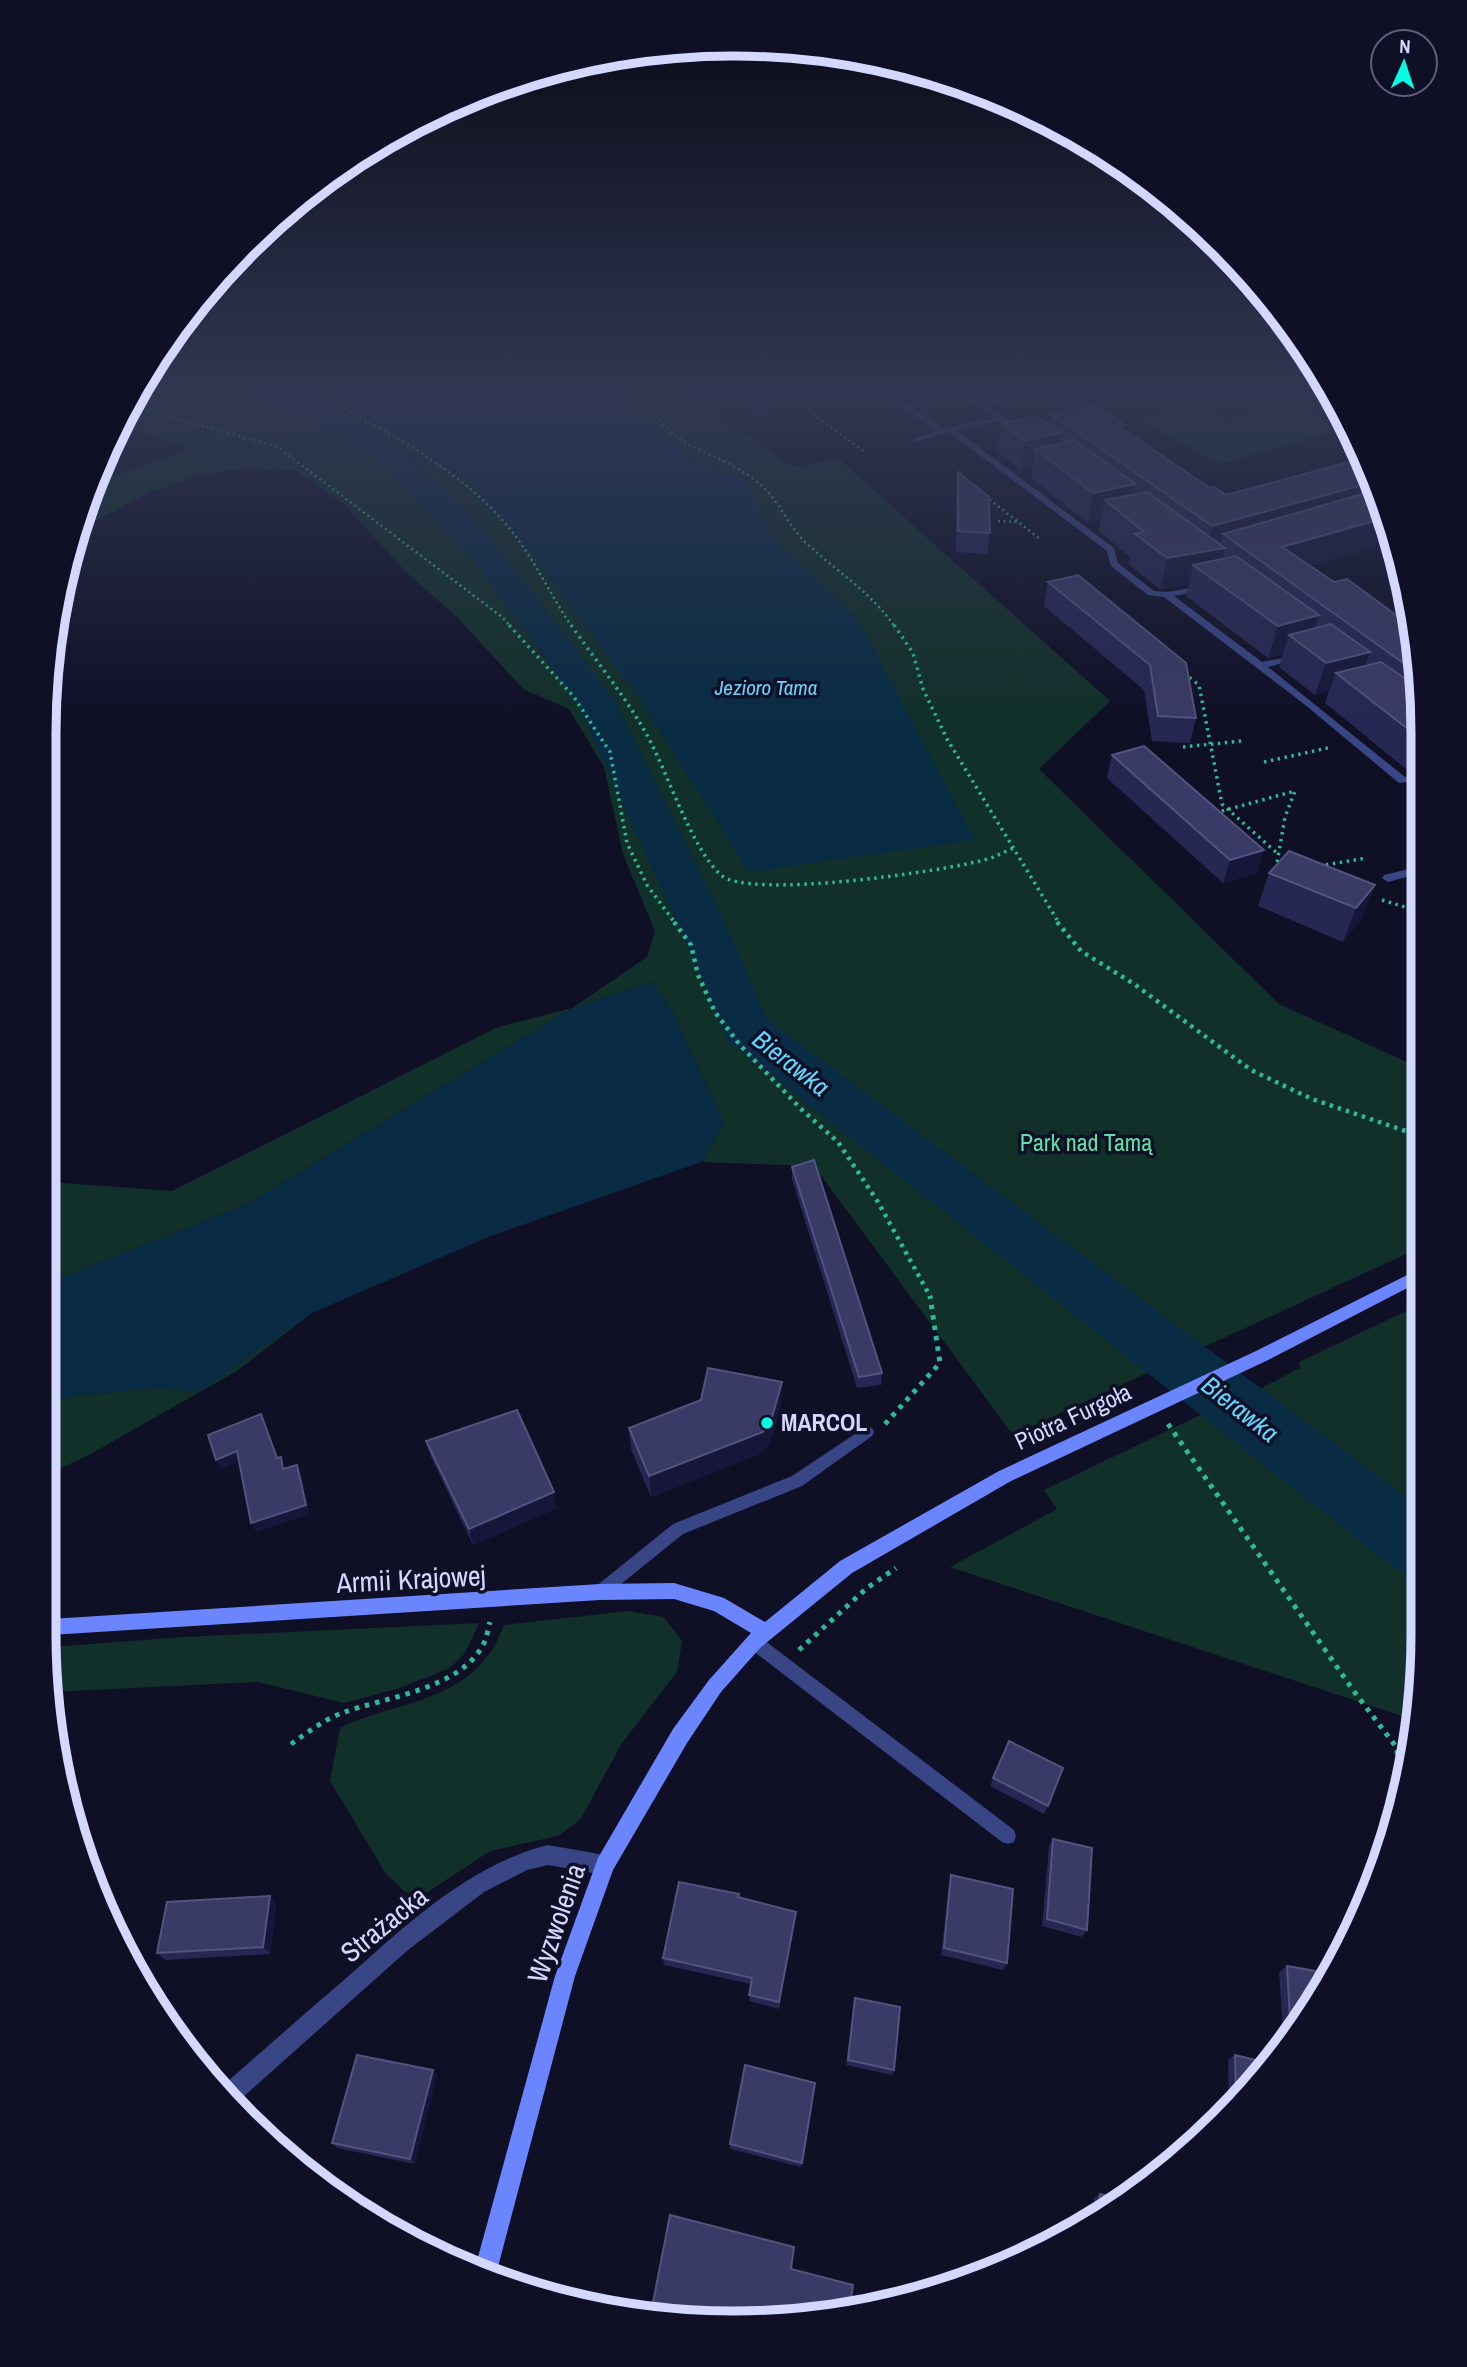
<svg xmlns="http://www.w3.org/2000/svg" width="1467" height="2367" font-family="'Archivo Narrow',sans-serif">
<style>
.green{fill:#113029}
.water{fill:#092b44}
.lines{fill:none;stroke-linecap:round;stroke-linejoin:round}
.river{fill:#092b44;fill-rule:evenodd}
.path-far4{stroke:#2dba94;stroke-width:2.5;stroke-dasharray:2 3.5;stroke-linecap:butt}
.path-far3{stroke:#2dba94;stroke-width:3.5;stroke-dasharray:2.5 4.5;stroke-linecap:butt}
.path-far2{stroke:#2dba94;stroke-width:4.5;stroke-dasharray:3.5 5;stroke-linecap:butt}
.path-far1{stroke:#2dba94;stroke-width:5;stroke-dasharray:4.5 6;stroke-linecap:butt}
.path{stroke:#2dba94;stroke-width:7;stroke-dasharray:5 8;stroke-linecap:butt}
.lane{fill:#394686;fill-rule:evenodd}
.street{fill:#394686;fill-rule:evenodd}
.secondary{fill:#6b85ff;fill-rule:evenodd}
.wall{fill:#272754}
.shaded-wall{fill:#16163a}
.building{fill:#3a3a66;stroke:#52537e;stroke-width:2}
.poi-dot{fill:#00ffe4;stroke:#0f0f26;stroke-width:2.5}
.labels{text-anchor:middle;stroke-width:7;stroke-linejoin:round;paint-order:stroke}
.far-water-label{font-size:21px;font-style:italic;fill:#62d6ff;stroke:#0f0f26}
.park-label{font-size:24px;fill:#5de2a5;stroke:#0f0f26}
.street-label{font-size:24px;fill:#d4d7ff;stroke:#0f0f26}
.poi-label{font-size:24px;font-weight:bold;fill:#d4d7ff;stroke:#0f0f26;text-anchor:start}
.water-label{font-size:26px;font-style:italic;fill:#62d6ff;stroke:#0f0f26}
.near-street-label{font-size:28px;fill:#d4d7ff;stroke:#0f0f26}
.rim{fill:none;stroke:#d4d7ff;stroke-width:9}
</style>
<rect width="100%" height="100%" fill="#0f0f26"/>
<g class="green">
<polygon points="142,391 686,391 793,467 839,459 1110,701 1039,769 1279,1004 1420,1068 1419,1248 1013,1435 814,1166 701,1162 724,1124 672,1010 652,982 572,1008 248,1204 64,1277 50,1276 50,1182 172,1191 498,1027 572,1008 647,957 655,931 623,854 604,767 569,709 523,689 458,618 405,571 344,504 296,471 245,468 201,475 148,493 80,529 92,484 190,448 121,426"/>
<polygon points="1287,402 1342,429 1220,464 1137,419 1196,403 1227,419"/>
<polygon points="1419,1305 1418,1529 1331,1464 1318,1450 1248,1400 1265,1386 1300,1368 1299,1362"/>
<polygon points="312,1313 237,1371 87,1456 50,1473 50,1399 151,1388"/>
<polygon points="1215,1408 1418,1566 1417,1721 950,1567 1057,1509 1044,1490"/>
<path d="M628 1611 664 1617 682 1641 677 1672 622 1743 580 1820 558 1836 490 1851 425 1894 405 1892 386 1874 330 1781 340 1728C390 1703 453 1704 489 1654 496 1646 500 1634 504 1625Z"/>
<polygon points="479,1623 465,1653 450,1668 400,1688 344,1703 258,1682 50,1692 50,1647 184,1637"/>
</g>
<g class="water">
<polygon points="329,391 621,391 640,419 690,457 749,483 769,534 858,619 975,840 749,872 634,691 515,532 471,484"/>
<polygon points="652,982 672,1010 724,1124 701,1162 488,1237 312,1313 199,1392 151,1388 50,1399 50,1276 64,1277 248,1204 572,1008"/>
</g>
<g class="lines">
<polygon class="river" points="255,391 296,391 324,402 402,448 495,543 615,700 721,914 767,1019 1418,1506 1418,1577 1394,1568 728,1041 673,914 576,701 471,557 380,462 302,414 259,397"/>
<g class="path-far4">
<path d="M311 391C378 427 455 465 505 523 532 554 549 593 572 627"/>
<path d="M644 391C666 453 712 446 756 481 778 497 787 525 806 543 835 570 872 593 895 627"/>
<polyline points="782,391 865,452"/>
<polyline points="1048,394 1081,411"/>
<polyline points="132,407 276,446 502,617 511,627"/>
<polyline points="985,496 1040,539"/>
<polyline points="998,521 1018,522"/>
</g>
<g class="path-far3">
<polyline points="509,625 574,697 610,752 627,843 647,885 675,923"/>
<path d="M571 625C596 661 625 696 647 735 667 771 692 850 721 875 749 900 944 871 984 860 995 857 1004 852 1014 848"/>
<polyline points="894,625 913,653 923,689 947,739 1059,923"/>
<polyline points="1184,673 1199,685 1222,804 1278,854"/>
<polyline points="1183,747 1242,741"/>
<polyline points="1264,762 1332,747"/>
<polyline points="1215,813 1295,791"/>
<polyline points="1319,866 1367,858"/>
<polyline points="1276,869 1285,817 1295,791"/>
<polyline points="1382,900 1421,912"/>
</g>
<g class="path-far2">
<polyline points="674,922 691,945 698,975 715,1012 739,1044 801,1109 838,1142 878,1202 931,1298"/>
<polyline points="1057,922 1081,951 1134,984 1251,1070 1312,1099 1420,1136"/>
</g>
<g class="path-far1">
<polyline points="885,1424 940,1363 930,1296"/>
<polyline points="1168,1424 1353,1690 1397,1748 1398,1771"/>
<polyline points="799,1650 867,1588 896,1568"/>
<path d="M291 1744C307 1733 323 1720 342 1713 385 1697 462 1689 484 1643 487 1637 488 1629 490 1622"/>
</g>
<polyline class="path" points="1398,1769 1399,1792"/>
<g class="lane">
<polygon points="1421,786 1421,798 1411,790"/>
<polygon points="867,1426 872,1428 874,1432 872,1436 802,1486 683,1534 605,1597 600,1599 595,1597 592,1592 595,1587 673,1524 792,1476"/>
<polygon points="754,1635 760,1637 1014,1830 1016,1836 1014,1842 1008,1844 1002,1842 748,1647 746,1642 748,1637"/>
</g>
<g class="street">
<polygon points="878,391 886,391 944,428 995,418 954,391 961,391 980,402 1026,391 1036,391 985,405 1028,431 1028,435 1022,435 1000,421 956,430 1114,548 1118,563 1154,591 1167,592 1208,585 1208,589 1174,596 1262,662 1302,654 1302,658 1268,667 1405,777 1421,774 1421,780 1399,783 1304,704 1164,597 1148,595 1111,566 1107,551 949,432 913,443 913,439 937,431"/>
<polygon points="1421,866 1421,873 1388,882 1382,878 1384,875"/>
<path d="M548 1845 605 1855 612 1858 615 1865 612 1872 605 1875 548 1865 527 1870 484 1892 408 1950 233 2106 218 2090C260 2053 302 2016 344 1980 404 1927 468 1865 548 1845Z"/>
</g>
<polygon class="secondary" points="1419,1269 1419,1282 1266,1361 1011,1481 852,1573 760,1648 721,1692 687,1743 613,1870 575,1976 495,2278 475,2268 555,1976 598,1858 673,1729 709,1680 751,1633 714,1611 674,1599 600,1600 50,1635 50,1619 600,1584 674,1583 724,1598 765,1622 840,1561 999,1471 1256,1351"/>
</g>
<g class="wall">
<polygon points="737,391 766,391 763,417 737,395"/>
<polygon points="1048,391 1125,391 1074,404"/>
<polygon points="1051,414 1124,430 1310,566 1334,582 1411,626 1422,688 1421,772 1411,773 1325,703 1329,691 1315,695 1279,667 1283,654 1268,658 1186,596 1189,584 1160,589 1129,565 1130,557 1099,531 1101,520 1088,523 1031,478 1033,467 1021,470 998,452 1002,423 1050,425"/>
<polygon points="958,472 990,533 987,554 956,552 956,493"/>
<polygon points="1078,575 1196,718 1190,743 1152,741 1144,690 1044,606 1048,582"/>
<polygon points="1112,755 1257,873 1223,883 1107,778"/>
<polygon points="1269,873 1375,885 1361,919 1343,942 1258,906"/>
<polygon points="792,1167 882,1373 881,1385 857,1388 792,1179"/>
<polygon points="782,1382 781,1404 769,1445 762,1453 651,1497 631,1449 629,1428"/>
<polygon points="426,1441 557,1508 473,1545 431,1457"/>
<polygon points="1009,1741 1048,1806 1044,1814 990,1786"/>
<polygon points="1053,1839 1087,1930 1082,1937 1042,1926 1049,1847"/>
<polygon points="951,1875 1007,1963 1003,1970 941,1955 949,1883"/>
<polygon points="270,1896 276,1904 270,1954 165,1960 157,1953"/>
<polygon points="739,1897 795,1919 779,2009 749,2001 751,1984 664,1965 663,1958"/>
<polygon points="1287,1966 1327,1973 1284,2048 1279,1972"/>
<polygon points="855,1998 894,2070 892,2075 846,2065"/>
<polygon points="1235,2055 1272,2064 1229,2112 1228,2060"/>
<polygon points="433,2070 437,2076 415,2164 337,2148 332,2143"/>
<polygon points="815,2083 801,2167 730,2149 730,2144"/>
<polygon points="1100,2194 1117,2207 1093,2219 1094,2198"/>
</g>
<g class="shaded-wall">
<polygon points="763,391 766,391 763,417"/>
<polygon points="1076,391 1125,391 1074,404"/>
<polygon points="1062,432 1057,462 1035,449 1033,467 1021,470 1025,441"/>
<polygon points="1370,483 1380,506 1223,534 1220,548 1225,548 1217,579 1193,565 1189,584 1160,589 1167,558 1206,551 1212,526"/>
<polygon points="1136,484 1130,515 1105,500 1101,520 1088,523 1093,493"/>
<polygon points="1385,518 1394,542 1280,575 1282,547"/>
<polygon points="1319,615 1309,647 1289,635 1283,654 1268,658 1278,626"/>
<polygon points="1370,652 1359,684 1336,673 1329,691 1315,695 1326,663"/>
<polygon points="1264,850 1257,873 1223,883 1230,860"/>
<polygon points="1375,885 1361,919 1343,942 1356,908"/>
<polygon points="782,1382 781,1404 769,1445 762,1453 651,1497 649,1476"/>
<polygon points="237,1451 242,1461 221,1469 216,1460"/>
<polygon points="297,1465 301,1474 310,1514 256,1532 251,1523"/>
<polygon points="554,1492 557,1508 473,1545 469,1529"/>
<polygon points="270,1896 276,1904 270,1954 263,1947"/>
<polygon points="433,2070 437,2076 415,2164 410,2159"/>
</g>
<g class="building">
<polygon points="1095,405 1125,425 1118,426 1210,488 1214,487 1226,495 1360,459 1370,483 1212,526 1051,414"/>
<polygon points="1036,416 1062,432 1025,441 1002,423"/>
<polygon points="1074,440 1136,484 1093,493 1035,449"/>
<polygon points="958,472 989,497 990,533 958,531"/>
<polygon points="1373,491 1385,518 1282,547 1334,582 1347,579 1411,626 1420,675 1223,534"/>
<polygon points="1147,492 1225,548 1167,558 1135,534 1144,532 1105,500"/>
<polygon points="1236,556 1319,615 1278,626 1193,565"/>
<polygon points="1078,575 1186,663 1196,718 1158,716 1150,665 1048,582"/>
<polygon points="1331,624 1370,652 1326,663 1289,635"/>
<polygon points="1381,662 1422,690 1422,740 1336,673"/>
<polygon points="1144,746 1264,850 1230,860 1112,755"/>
<polygon points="1289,851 1375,885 1356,908 1269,873"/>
<polygon points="814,1160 882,1373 859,1377 792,1167"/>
<polygon points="708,1368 782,1382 770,1424 763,1432 649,1476 629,1428 701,1400"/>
<polygon points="517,1410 554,1492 469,1529 426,1441"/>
<polygon points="261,1414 277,1458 281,1457 283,1469 297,1465 306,1505 251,1523 237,1451 216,1460 208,1435"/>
<polygon points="1009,1741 1063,1768 1048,1806 993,1778"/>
<polygon points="1053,1839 1092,1848 1087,1930 1047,1919"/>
<polygon points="951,1875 1013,1889 1007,1963 944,1948"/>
<polygon points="679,1882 739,1894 738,1897 796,1912 779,2002 749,1995 752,1978 663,1958"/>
<polygon points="270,1896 263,1947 157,1953 167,1902"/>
<polygon points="1287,1966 1327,1973 1291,2035"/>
<polygon points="855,1998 900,2007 894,2070 848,2060"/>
<polygon points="357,2055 433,2070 410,2159 332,2143"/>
<polygon points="1235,2055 1272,2064 1236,2104"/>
<polygon points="745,2065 815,2083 802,2163 730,2144"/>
<polygon points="1100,2194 1125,2200 1117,2207 1099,2216"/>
<polygon points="670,2215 794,2247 791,2269 853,2285 849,2311 824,2317 733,2323 650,2318"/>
</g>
<linearGradient id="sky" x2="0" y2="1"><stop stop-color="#080815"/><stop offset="0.54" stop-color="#313752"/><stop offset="1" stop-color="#313752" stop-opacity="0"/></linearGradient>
<rect width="1467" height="722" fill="url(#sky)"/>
<circle class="poi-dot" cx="767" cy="1423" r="7"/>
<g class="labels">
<g class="far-water-label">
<text x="766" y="695">Jezioro Tama</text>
</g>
<g class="park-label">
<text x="1086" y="1151">Park nad Tamą</text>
</g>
<g class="street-label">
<text transform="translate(1073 1417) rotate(-25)" y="8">Piotra Furgoła</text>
</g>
<g class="poi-label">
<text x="781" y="1431">MARCOL</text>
</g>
<g class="water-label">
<text transform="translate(791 1063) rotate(38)" y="9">Bierawka</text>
<text transform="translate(1240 1409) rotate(38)" y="9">Bierawka</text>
</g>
<g class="near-street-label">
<text transform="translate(411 1579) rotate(-3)" y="10">Armii Krajowej</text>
<text transform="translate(556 1923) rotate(-71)" y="10">Wyzwolenia</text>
<text transform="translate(384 1924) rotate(-39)" y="10">Strażacka</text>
</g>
</g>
<path d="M0 0H1467V2367H0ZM733 56H734A677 677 0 0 1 1411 733V1634A677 677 0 0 1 734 2311H733A677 677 0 0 1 56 1634V733A677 677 0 0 1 733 56Z" fill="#0f0f26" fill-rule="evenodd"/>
<path class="rim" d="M733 56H734A677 677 0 0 1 1411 733V1634A677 677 0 0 1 734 2311H733A677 677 0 0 1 56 1634V733A677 677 0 0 1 733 56Z"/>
<g transform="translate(1404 63) rotate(3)"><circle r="33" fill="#0f0f26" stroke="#5e5f7d" stroke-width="2"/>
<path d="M0-5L12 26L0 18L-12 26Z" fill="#00ffe4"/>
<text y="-10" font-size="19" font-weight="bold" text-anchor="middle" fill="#d4d7ff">N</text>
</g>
</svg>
